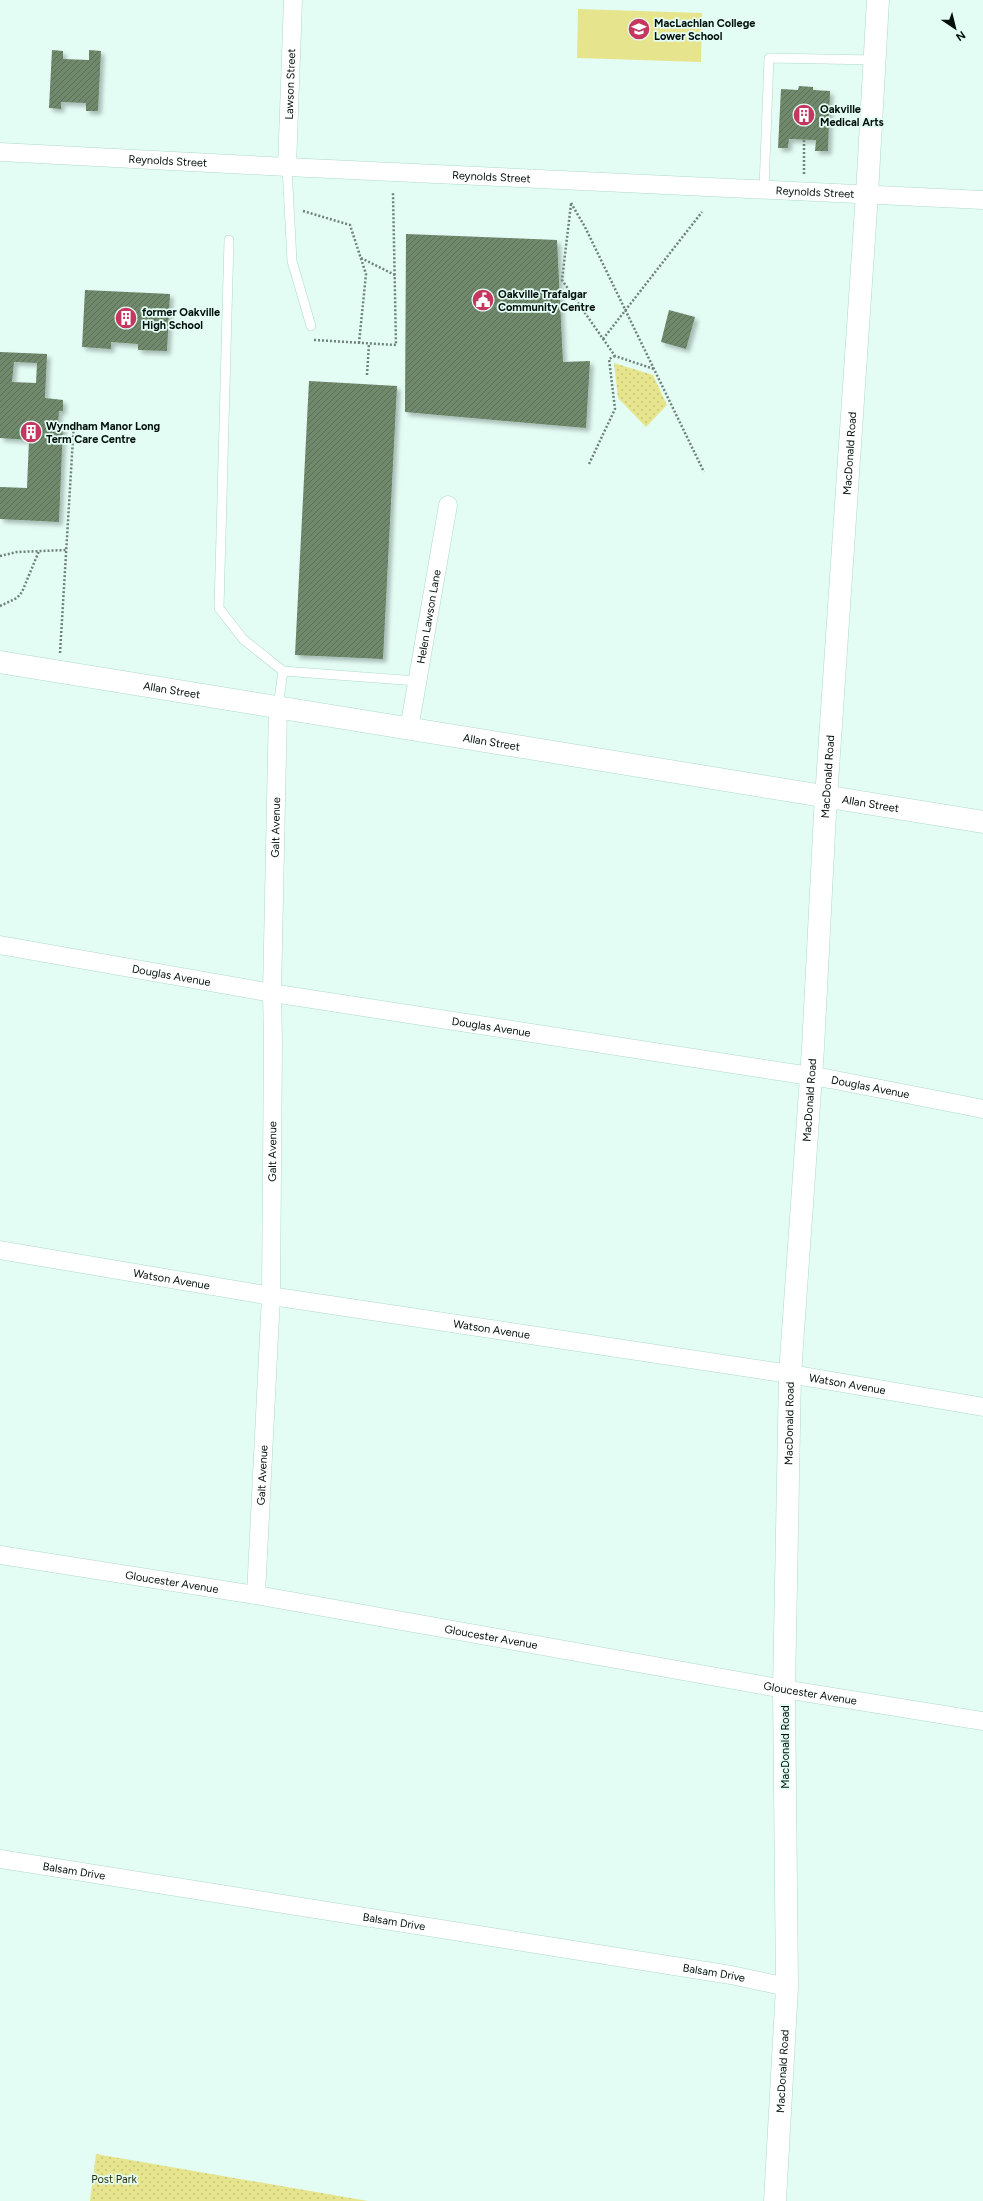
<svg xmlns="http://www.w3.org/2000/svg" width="983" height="2201" font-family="Figtree,sans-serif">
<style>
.grass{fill:#e6e58d}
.park{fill:url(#park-dots)}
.building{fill:url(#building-hatch);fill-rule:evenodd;filter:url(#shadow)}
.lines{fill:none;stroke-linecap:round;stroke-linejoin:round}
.lane-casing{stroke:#aed9cb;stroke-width:10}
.street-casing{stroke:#aed9cb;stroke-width:19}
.secondary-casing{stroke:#aed9cb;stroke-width:23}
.path{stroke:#6e817a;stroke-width:2.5;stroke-dasharray:2 2;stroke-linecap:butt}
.lane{stroke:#fff;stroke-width:9}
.street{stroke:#fff;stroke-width:18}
.secondary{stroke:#fff;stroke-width:22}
.labels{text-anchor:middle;stroke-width:3.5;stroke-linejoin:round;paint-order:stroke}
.poi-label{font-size:11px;font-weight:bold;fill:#020f0a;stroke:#e3fdf5;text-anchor:start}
.street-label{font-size:11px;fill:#020f0a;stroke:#e3fdf5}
.park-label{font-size:11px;fill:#2e2d04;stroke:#e3fdf5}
</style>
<defs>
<pattern id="park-dots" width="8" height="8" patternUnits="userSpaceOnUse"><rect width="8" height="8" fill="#e6e58d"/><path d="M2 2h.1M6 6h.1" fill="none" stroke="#c4c378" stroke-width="1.8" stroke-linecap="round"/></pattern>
<pattern id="building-hatch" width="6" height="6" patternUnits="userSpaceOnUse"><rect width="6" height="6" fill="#70886c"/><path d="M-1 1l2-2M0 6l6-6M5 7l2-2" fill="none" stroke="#5a6e57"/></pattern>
<filter id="shadow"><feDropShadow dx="3.5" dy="3.5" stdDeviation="2" flood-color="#0004"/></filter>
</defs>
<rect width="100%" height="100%" fill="#e3fdf5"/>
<polygon class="grass" points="578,9 702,13 701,62 577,58"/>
<g class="park">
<polygon points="614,363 653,375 667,405 646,427 618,398"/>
<polygon points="96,2154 368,2201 90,2201"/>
</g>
<g class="building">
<polygon points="52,50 63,51 63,59 89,60 89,50 101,51 98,111 86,111 86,103 61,102 61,109 49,108"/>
<polygon points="799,86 813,87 813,90 830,91 828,151 815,151 816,140 789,139 788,148 778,148 781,89 798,90"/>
<polygon points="406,234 557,240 563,362 590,361 586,428 405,412"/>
<polygon points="85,290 170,294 167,351 138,350 138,344 111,342 111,349 82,347"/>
<polygon points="669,310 695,317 686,349 661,342"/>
<path d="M0 352 47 354 45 398 63 400V411H59L58 425H63L59 522 0 519V487L27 488 29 440 0 438ZM14 362 37 363 36 383 12 382Z"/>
<polygon points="309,381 397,386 383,659 295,655"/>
</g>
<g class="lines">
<g class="lane-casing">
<g id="lane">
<polyline points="287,167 292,261 311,326"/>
<polyline points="764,188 769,58 875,60"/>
<polyline points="229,240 219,608 243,639 283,671 278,707"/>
<polyline points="283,671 417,681"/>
</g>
</g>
<g class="street-casing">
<g id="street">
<path id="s1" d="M0 152 287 167 983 200"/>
<path id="s2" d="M287 167 293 0"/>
<path id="s3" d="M409 729 448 505"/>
<path id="s4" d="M0 945 272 993 830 1079 983 1109"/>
<path id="s5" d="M0 1250 271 1296 790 1374 983 1407"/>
<path id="s6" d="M0 1555 256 1595 784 1689 983 1721"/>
<path id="s7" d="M256 1595 271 1296 273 1041 272 993 278 707"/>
<path id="s8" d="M0 1859 731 1975 787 1987"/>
</g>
</g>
<g class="secondary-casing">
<g id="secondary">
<path id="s9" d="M0 662 983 822"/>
<path id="s10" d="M775 2201 787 1987 784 1689 790 1374 813 1048 825 813 867 194 878 0"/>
</g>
</g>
<g class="path">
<polyline points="804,174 804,139"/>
<polyline points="571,203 585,227 704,472"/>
<polyline points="571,204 562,280 615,356 654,369"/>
<polyline points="303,211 350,225 366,274 359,343"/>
<polyline points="361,258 395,275"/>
<polyline points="603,339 702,212"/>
<polyline points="314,340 396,345 393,193"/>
<polyline points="367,375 369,344"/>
<polyline points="589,464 615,409 609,359 615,356"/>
<polyline points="0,556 17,552 66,550"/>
<polyline points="0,606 17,598 22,592 39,551"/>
<polyline points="60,653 74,422"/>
</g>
<use href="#lane" class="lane"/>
<use href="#street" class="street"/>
<use href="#secondary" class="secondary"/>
</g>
<defs>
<g id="school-disc" transform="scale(1.15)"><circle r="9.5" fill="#c5375e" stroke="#e3fdf5"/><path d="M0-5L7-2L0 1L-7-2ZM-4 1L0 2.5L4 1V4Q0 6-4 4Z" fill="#fff"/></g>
<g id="building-disc" transform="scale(1.15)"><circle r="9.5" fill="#c5375e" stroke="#e3fdf5"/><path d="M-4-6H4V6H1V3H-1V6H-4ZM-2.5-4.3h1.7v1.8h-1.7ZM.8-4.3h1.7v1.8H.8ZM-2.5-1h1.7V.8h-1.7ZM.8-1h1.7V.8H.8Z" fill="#fff"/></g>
<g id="civic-disc" transform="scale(1.15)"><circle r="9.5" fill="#c5375e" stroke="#e3fdf5"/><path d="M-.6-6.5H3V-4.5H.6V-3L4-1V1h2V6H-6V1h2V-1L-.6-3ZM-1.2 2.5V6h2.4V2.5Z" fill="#fff"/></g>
</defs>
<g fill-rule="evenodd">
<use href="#school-disc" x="639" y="29"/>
<use href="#building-disc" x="804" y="115"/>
<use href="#civic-disc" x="483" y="300"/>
<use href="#building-disc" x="126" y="318"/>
<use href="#building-disc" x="31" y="432"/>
</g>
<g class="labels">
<g class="poi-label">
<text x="654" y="27">MacLachlan College<tspan x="654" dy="13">Lower School</tspan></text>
<text x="820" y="113">Oakville<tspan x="820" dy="13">Medical Arts</tspan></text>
<text x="498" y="298">Oakville Trafalgar<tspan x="498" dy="13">Community Centre</tspan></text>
<text x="142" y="316">former Oakville<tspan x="142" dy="13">High School</tspan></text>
<text x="46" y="430">Wyndham Manor Long<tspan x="46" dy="13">Term Care Centre</tspan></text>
</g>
<g class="street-label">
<text dy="4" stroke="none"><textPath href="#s2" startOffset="83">Lawson Street</textPath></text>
<text dy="4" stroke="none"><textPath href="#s1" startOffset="168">Reynolds Street</textPath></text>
<text dy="4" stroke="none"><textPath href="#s1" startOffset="492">Reynolds Street</textPath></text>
<text dy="4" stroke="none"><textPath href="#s1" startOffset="816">Reynolds Street</textPath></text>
<text dy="4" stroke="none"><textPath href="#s10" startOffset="1750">MacDonald Road</textPath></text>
<text dy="4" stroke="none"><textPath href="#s3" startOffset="114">Helen Lawson Lane</textPath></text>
<text dy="4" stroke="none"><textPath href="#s9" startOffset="174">Allan Street</textPath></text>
<text dy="4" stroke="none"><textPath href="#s9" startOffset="498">Allan Street</textPath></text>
<text dy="4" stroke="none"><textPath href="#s10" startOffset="1426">MacDonald Road</textPath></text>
<text dy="4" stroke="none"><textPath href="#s9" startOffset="882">Allan Street</textPath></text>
<text dy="4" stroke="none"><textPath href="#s7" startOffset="768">Galt Avenue</textPath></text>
<text dy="4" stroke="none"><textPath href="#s4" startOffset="174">Douglas Avenue</textPath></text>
<text dy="4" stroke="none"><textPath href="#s4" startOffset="498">Douglas Avenue</textPath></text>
<text dy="4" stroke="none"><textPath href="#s4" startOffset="882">Douglas Avenue</textPath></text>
<text dy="4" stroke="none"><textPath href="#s10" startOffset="1102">MacDonald Road</textPath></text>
<text dy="4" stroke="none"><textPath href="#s7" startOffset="444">Galt Avenue</textPath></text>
<text dy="4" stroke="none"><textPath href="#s5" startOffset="174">Watson Avenue</textPath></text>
<text dy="4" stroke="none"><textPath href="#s5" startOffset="498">Watson Avenue</textPath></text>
<text dy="4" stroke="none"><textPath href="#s5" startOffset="858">Watson Avenue</textPath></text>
<text dy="4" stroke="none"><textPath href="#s10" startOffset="778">MacDonald Road</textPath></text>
<text dy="4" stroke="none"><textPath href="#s7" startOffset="120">Galt Avenue</textPath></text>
<text dy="4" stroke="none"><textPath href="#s6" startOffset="174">Gloucester Avenue</textPath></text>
<text dy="4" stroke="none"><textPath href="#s6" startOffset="498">Gloucester Avenue</textPath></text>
<text dy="4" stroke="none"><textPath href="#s6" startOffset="822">Gloucester Avenue</textPath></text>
<text transform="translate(785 1747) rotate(-90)" y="4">MacDonald Road</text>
<text dy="4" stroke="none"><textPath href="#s8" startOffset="75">Balsam Drive</textPath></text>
<text dy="4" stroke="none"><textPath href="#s8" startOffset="399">Balsam Drive</textPath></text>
<text dy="4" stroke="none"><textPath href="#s8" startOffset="723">Balsam Drive</textPath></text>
<text dy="4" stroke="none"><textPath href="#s10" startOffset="130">MacDonald Road</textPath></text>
</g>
<g class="park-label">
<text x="114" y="2183">Post Park</text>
</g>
</g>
<g transform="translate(955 28) rotate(145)" stroke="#e3fdf5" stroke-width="3" paint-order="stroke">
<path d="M0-3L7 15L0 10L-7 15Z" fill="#020f0a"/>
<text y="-6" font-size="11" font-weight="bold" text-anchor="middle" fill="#020f0a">N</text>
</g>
</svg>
